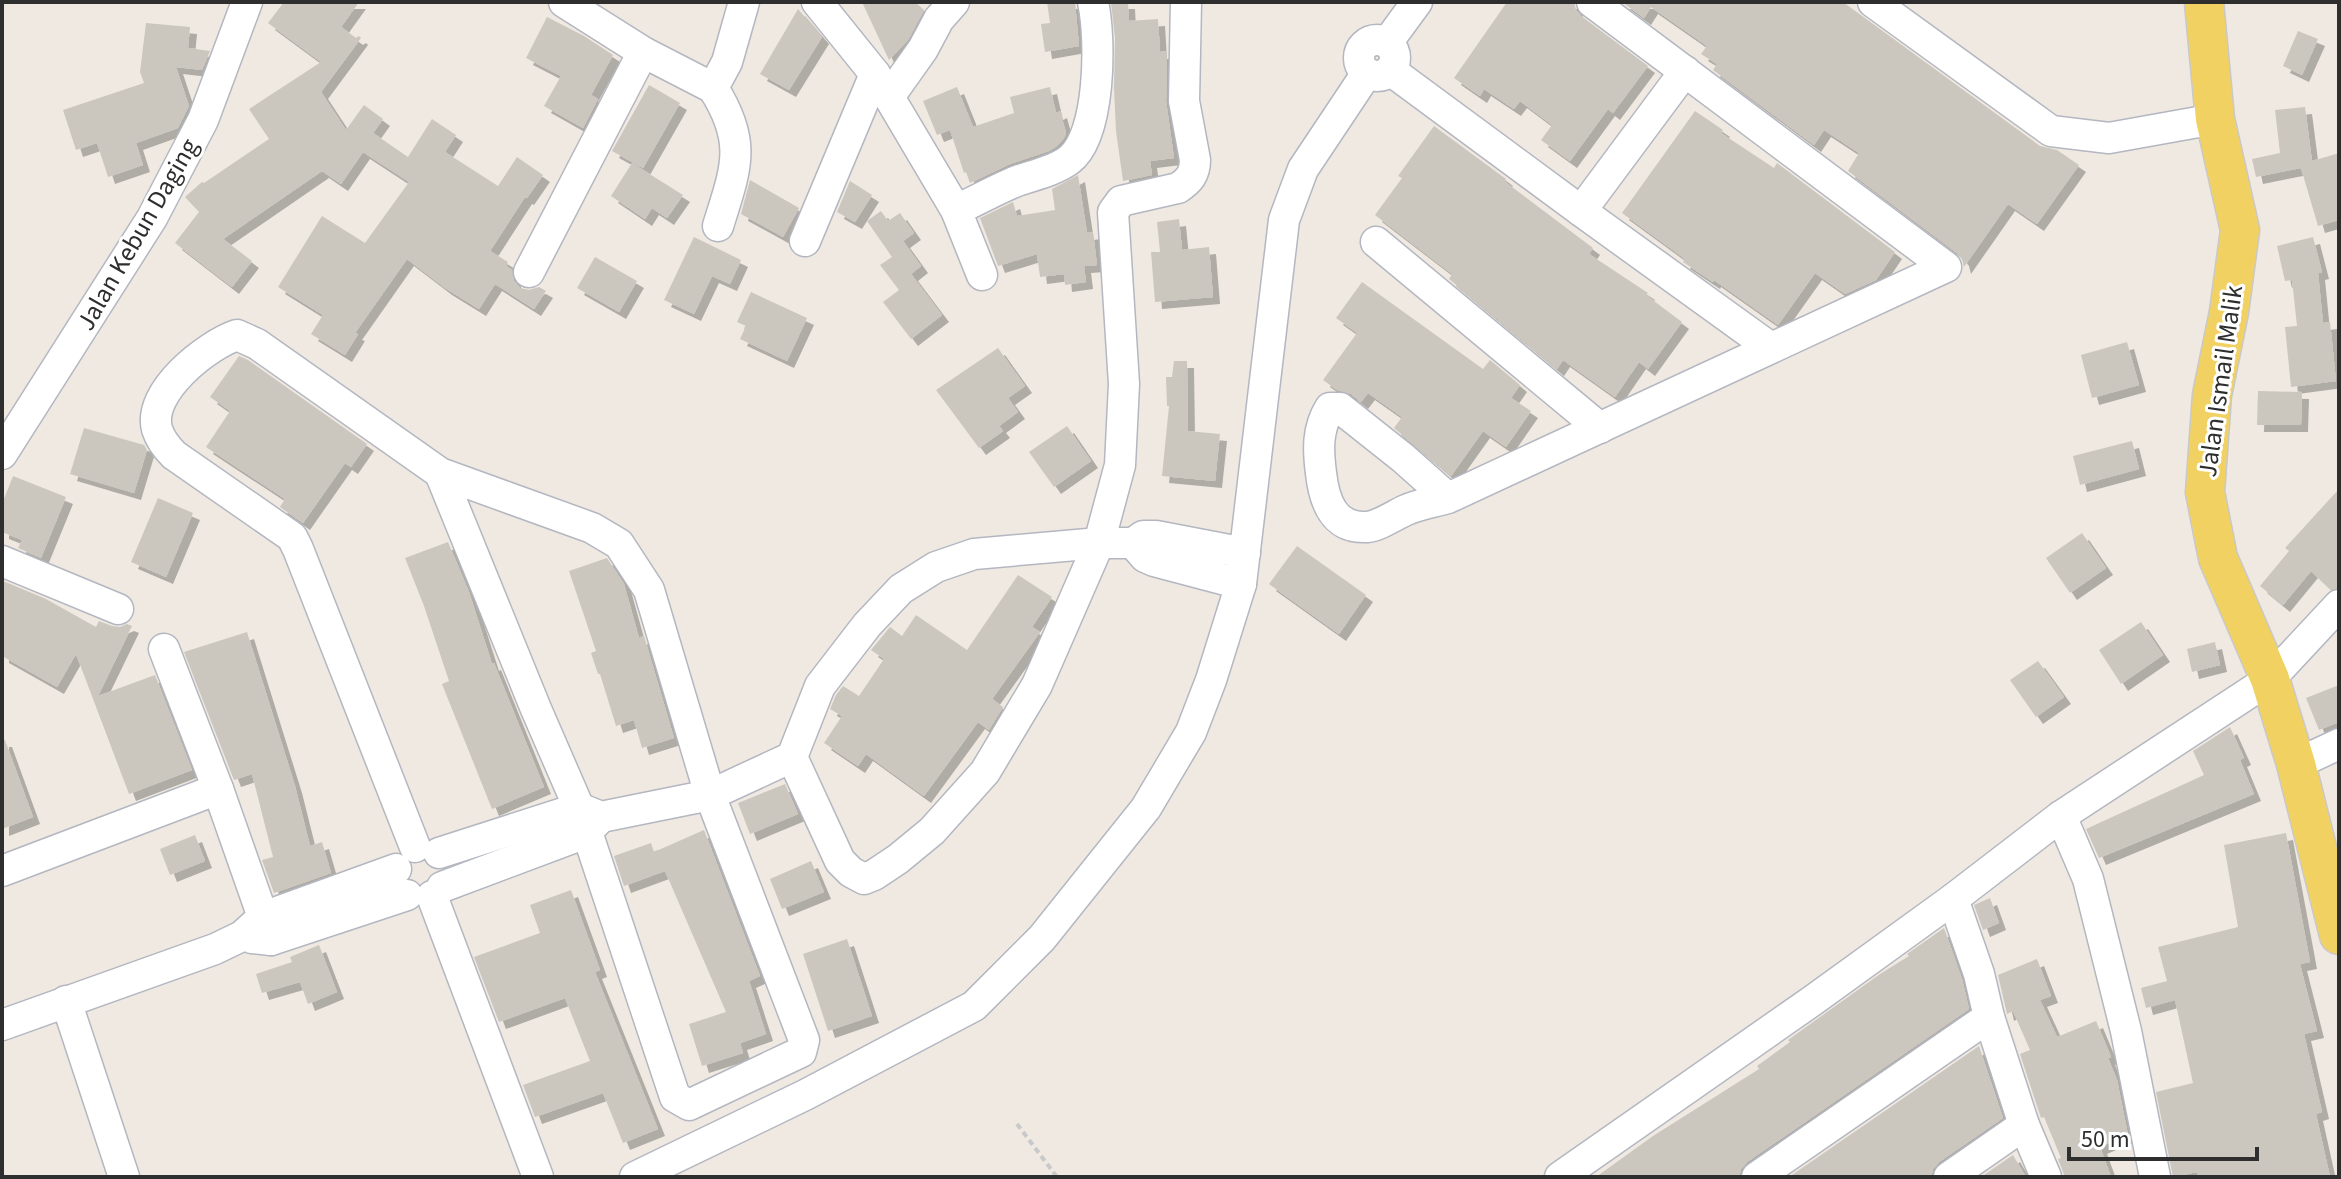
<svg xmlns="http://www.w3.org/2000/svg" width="2341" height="1179" font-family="'Source Sans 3',sans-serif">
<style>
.building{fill:#cbc7bf;filter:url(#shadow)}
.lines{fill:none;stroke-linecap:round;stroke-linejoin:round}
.minor-casing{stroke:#b4b7c1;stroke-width:33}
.major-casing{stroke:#c9c9c9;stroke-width:41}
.path{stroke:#c9c9c9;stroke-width:4;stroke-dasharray:6 4;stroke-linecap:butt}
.minor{stroke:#fff;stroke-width:30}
.major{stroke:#f2d163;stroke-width:38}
.labels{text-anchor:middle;stroke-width:6;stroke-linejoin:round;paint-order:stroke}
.street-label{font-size:26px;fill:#2e2e2e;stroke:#fff}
</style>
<defs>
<filter id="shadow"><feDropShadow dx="7" dy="7" stdDeviation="0" flood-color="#0004"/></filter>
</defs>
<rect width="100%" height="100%" fill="#efe9e1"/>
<g class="building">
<polygon points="284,2 359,2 341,27 356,38 359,36 361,38 321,92 346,130 364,105 383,119 373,133 408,157 432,119 456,135 445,152 498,186 517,157 543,175 527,198 525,197 490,251 508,262 506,266 512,270 514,281 520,288 529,290 539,287 546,291 534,309 495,284 479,309 445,288 407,259 355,333 358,334 345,355 311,334 323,315 278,287 322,216 365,243 409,182 363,152 341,184 322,171 223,239 252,261 232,287 175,243 199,212 185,197 202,182 204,183 269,139 249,109 321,62 268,23"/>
<polygon points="862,2 915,2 924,10 908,40 889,60"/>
<polygon points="1047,2 1075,2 1079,46 1045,52 1041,24 1050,23"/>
<polygon points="1111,2 1128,2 1129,21 1158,19 1160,52 1167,51 1166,101 1174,158 1150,161 1152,175 1123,181 1116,131 1114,88 1115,38"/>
<polygon points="1507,2 1574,2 1576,10 1581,16 1648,66 1613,113 1608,109 1570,161 1541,140 1552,125 1520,101 1514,109 1484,89 1480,96 1454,78"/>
<polygon points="1622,2 1843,2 2040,146 2057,150 2079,165 2037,224 2008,204 1964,267 1962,259 1957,253 1848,171 1859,153 1824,130 1814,145 1713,70 1717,64 1701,54 1707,46 1651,7 1644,18"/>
<polygon points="798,9 822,37 789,90 760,74"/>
<polygon points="547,17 584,36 613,55 591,95 598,99 583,128 544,106 561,76 526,58"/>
<polygon points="146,23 190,27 188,48 210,51 202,70 176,67 189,106 178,128 136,143 143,165 108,177 97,143 76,150 63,110 144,83 140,72"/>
<polygon points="2298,31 2318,39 2302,75 2283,66"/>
<polygon points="649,85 680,103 643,168 612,151"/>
<polygon points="957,87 973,127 1014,113 1010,97 1050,87 1056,113 1060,111 1066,133 1064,138 1057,146 1049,151 1010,164 970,183 966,172 964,173 950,130 937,135 923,101"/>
<polygon points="2305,107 2312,161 2339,153 2339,220 2318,226 2301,168 2256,177 2252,159 2280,153 2275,110"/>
<polygon points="1695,111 1723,130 1721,133 1774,168 1777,163 1895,252 1876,280 1845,294 1815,273 1778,325 1714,280 1713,282 1683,262 1685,259 1622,213"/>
<polygon points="1434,126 1506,179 1504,181 1593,248 1589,254 1648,293 1646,295 1682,322 1648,369 1639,362 1615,397 1563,360 1557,369 1449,279 1452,274 1375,215 1402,178 1398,176"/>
<polygon points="632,163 683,195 667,218 652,208 645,219 611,196"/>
<polygon points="1078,175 1087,233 1093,232 1097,265 1084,266 1086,282 1065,285 1064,274 1040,277 1037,254 998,266 980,218 1013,202 1017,216 1055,210 1052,189"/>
<polygon points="750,180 799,208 783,237 741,214"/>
<polygon points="850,181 872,195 855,222 837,212"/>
<polygon points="881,211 888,221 900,213 914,233 903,241 921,266 911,274 942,315 911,339 883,302 899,290 880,265 892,257 867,221"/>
<polygon points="1179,219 1182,250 1209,247 1213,297 1155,302 1151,252 1160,252 1157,222"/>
<polygon points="694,237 741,260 730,284 712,276 694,314 664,300"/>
<polygon points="2313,237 2322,272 2318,273 2323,323 2330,322 2336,381 2291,387 2285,327 2297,326 2292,280 2285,281 2277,246"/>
<polygon points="595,257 637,281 619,312 577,288"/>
<polygon points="1362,282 1483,369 1490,360 1520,385 1511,398 1531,411 1506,447 1483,431 1451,476 1394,428 1402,417 1368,393 1361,402 1351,394 1337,390 1323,380 1357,333 1336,318"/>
<polygon points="751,292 807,318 787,361 740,339 746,326 737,322"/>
<polygon points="2127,342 2139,385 2092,398 2081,355"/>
<polygon points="998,348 1025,386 1008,398 1018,412 999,426 1003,431 979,448 936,390"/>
<polygon points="239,356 248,360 367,444 351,467 345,463 303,523 280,507 285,499 206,447 230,411 210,397"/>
<polygon points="1174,361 1187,361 1188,431 1220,434 1215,481 1162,476 1169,406 1167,406 1166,377 1172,377"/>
<polygon points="2258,391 2302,392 2301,425 2257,425"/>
<polygon points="1067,426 1091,461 1054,487 1029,452"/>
<polygon points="84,428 144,445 147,450 134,493 70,474"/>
<polygon points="2132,441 2139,469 2080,485 2073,456"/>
<polygon points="13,476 66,497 41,558 18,548 22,540 2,532 2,504"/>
<polygon points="2339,489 2339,588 2331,590 2311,571 2283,605 2260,586 2289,551 2285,548"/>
<polygon points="158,498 193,513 166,577 131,562"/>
<polygon points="2082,533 2106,568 2070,593 2046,558"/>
<polygon points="448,542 469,592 492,664 494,663 544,787 492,809 442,684 449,681 424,606 405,558"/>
<polygon points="1297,546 1366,595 1339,634 1269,584"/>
<polygon points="607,558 624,584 639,638 644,636 674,738 642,748 634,720 616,726 600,674 598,674 591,653 596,651 569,571"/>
<polygon points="1018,575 1052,597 1032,627 1040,632 992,699 1003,707 989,730 978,722 924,796 866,754 858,766 824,743 842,716 830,709 836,695 843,686 859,696 884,659 871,650 890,627 902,636 916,615 967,650"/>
<polygon points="3,581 46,599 96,627 99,621 112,626 120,627 127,624 132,626 98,696 155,675 192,770 129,794 76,654 57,687 2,656"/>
<polygon points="2141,622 2163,655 2121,684 2099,650"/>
<polygon points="247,632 295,786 310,846 322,842 331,873 274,893 262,860 273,857 252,774 234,780 184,652"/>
<polygon points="2215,642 2220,665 2192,672 2187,649"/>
<polygon points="2038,661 2064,697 2036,717 2010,680"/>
<polygon points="2339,685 2339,722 2319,730 2306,698"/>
<polygon points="2230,727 2244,758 2240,760 2254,794 2099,858 2086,829 2204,775 2193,751"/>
<polygon points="2,740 5,740 33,817 2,829"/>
<polygon points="785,784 798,814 750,834 738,803"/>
<polygon points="704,830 760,976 749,981 766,1034 740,1043 743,1053 702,1066 689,1024 726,1012 665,871 624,886 614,856 651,843 654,852"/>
<polygon points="2286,833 2310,962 2300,964 2317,1031 2304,1034 2322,1112 2316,1114 2330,1177 2197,1177 2197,1172 2173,1177 2156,1092 2193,1083 2175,1000 2146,1008 2141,988 2167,981 2158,947 2238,927 2224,845"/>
<polygon points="195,835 205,861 170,875 160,849"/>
<polygon points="811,861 824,892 782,909 770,879"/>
<polygon points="571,890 600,970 595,972 658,1129 623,1143 603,1093 535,1117 523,1085 590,1061 565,998 499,1022 474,957 540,933 530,905"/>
<polygon points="1990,898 1999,923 1983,930 1974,905"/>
<polygon points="1944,928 1962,979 1969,1009 1747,1162 1741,1169 1739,1177 1596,1177 1653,1136 1759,1069 1757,1066 1790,1042 1788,1040 1880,974 1909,956 1907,954"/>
<polygon points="847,939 872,1016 828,1031 803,954"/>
<polygon points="319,945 337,992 308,1004 300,982 262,993 256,974 292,962 290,957"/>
<polygon points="2037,959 2051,996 2040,1000 2057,1037 2096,1021 2111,1057 2108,1058 2117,1080 2128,1135 2100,1147 2111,1177 2065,1177 2058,1159 2061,1158 2044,1117 2041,1118 2020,1054 2030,1050 2013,1011 2007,1014 1998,975"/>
<polygon points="1979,1046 2003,1118 1939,1162 1933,1169 1931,1177 1789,1177"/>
<polygon points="2013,1155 2026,1177 1981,1177"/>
</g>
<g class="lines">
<g class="minor-casing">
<g id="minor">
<polyline points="564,2 643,52 713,88 727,62 744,2"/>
<polyline points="817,2 875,74 889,97 956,210 982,275"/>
<polyline points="1873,2 2051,131 2109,138 2215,119"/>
<circle cx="1377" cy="58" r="18"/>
<polyline points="1387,43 1417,2"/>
<polyline points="1390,70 1581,211 1771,348"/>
<path d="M713 88C748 143 736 168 718 226"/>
<polyline points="889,97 923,49 939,19 954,2"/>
<path d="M956 210C976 201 997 189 1017 181 1034 175 1054 171 1069 160 1101 136 1101 39 1093 2"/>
<polyline points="1581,211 1685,71"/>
<polyline points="805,241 875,74"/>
<polyline points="1376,242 1600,428"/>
<polyline points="529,272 643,52"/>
<polyline points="2,454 152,218 203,120 247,2"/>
<path d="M1448 498 1403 458 1340 408H1330C1317 429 1318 450 1321 473 1324 500 1333 529 1367 527 1379 526 1395 515 1406 510 1419 504 1434 502 1448 498L1946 267 1592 2"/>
<polyline points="1133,543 1145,557 1154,561 1241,584"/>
<polyline points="2,561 118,609"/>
<polyline points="164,649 218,789 271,940"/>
<path d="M792 757 840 861 851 872 864 879 874 875 898 859 932 831 985 772 1037 685 1099 543 1120 465 1124 384 1113 212 1121 201 1178 188C1189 181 1195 174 1195 160L1184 101 1186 2"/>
<polyline points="2296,764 2339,744"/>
<polyline points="2061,816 2088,879 2126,1031 2155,1177"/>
<path d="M415 847 298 549 292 537 174 455C166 447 160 439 157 429 147 392 207 345 237 335L257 344 440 473 592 528 619 544 649 590 710 795 804 1040 801 1052 689 1105 675 1097 579 808 536 709 440 473"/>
<polyline points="439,853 579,808 601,817 710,795 792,757 820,686 867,625 901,589 936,567 974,554 1099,543 1133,543 1143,536 1156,536 1245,553"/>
<polyline points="2,871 218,789"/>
<polyline points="442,887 586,833 600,818"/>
<polyline points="432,896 538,1177"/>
<polyline points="1953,899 1979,974 1989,1017 2024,1125 2046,1177"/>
<polyline points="252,938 271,940 407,895"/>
<polyline points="66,1001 124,1177"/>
<polyline points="2,1025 215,949 242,936 263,917 396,869"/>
<polyline points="635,1177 805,1095 974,1006 1042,938 1146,808 1191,732 1211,680 1241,584 1284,220 1303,169 1367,73"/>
<polyline points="1560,1177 1812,1001 1953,899 2061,816 2270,679 2339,605"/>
<polyline points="1757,1177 1989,1017"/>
<polyline points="1949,1177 2024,1125"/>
</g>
</g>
<g class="major-casing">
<polyline id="major" points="2204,2 2215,119 2240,230 2229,312 2212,395 2205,492 2218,558 2270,679 2296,764 2339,935"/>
</g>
<polyline class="path" points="1017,1124 1057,1177"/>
<use href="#minor" class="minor"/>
<use href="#major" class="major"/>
</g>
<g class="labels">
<g class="street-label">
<text transform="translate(137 234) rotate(-60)" y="9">Jalan Kebun Daging</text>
<text transform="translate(2220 381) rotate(-82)" y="9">Jalan Ismail Malik</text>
</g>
</g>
<rect width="2341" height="1179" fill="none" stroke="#2e2e2e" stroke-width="8"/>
<path d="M2069 1147v12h188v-12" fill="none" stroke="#2e2e2e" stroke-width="4"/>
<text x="2081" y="1147" font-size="24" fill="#2e2e2e" stroke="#ffffff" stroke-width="6" paint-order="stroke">50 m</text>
</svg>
